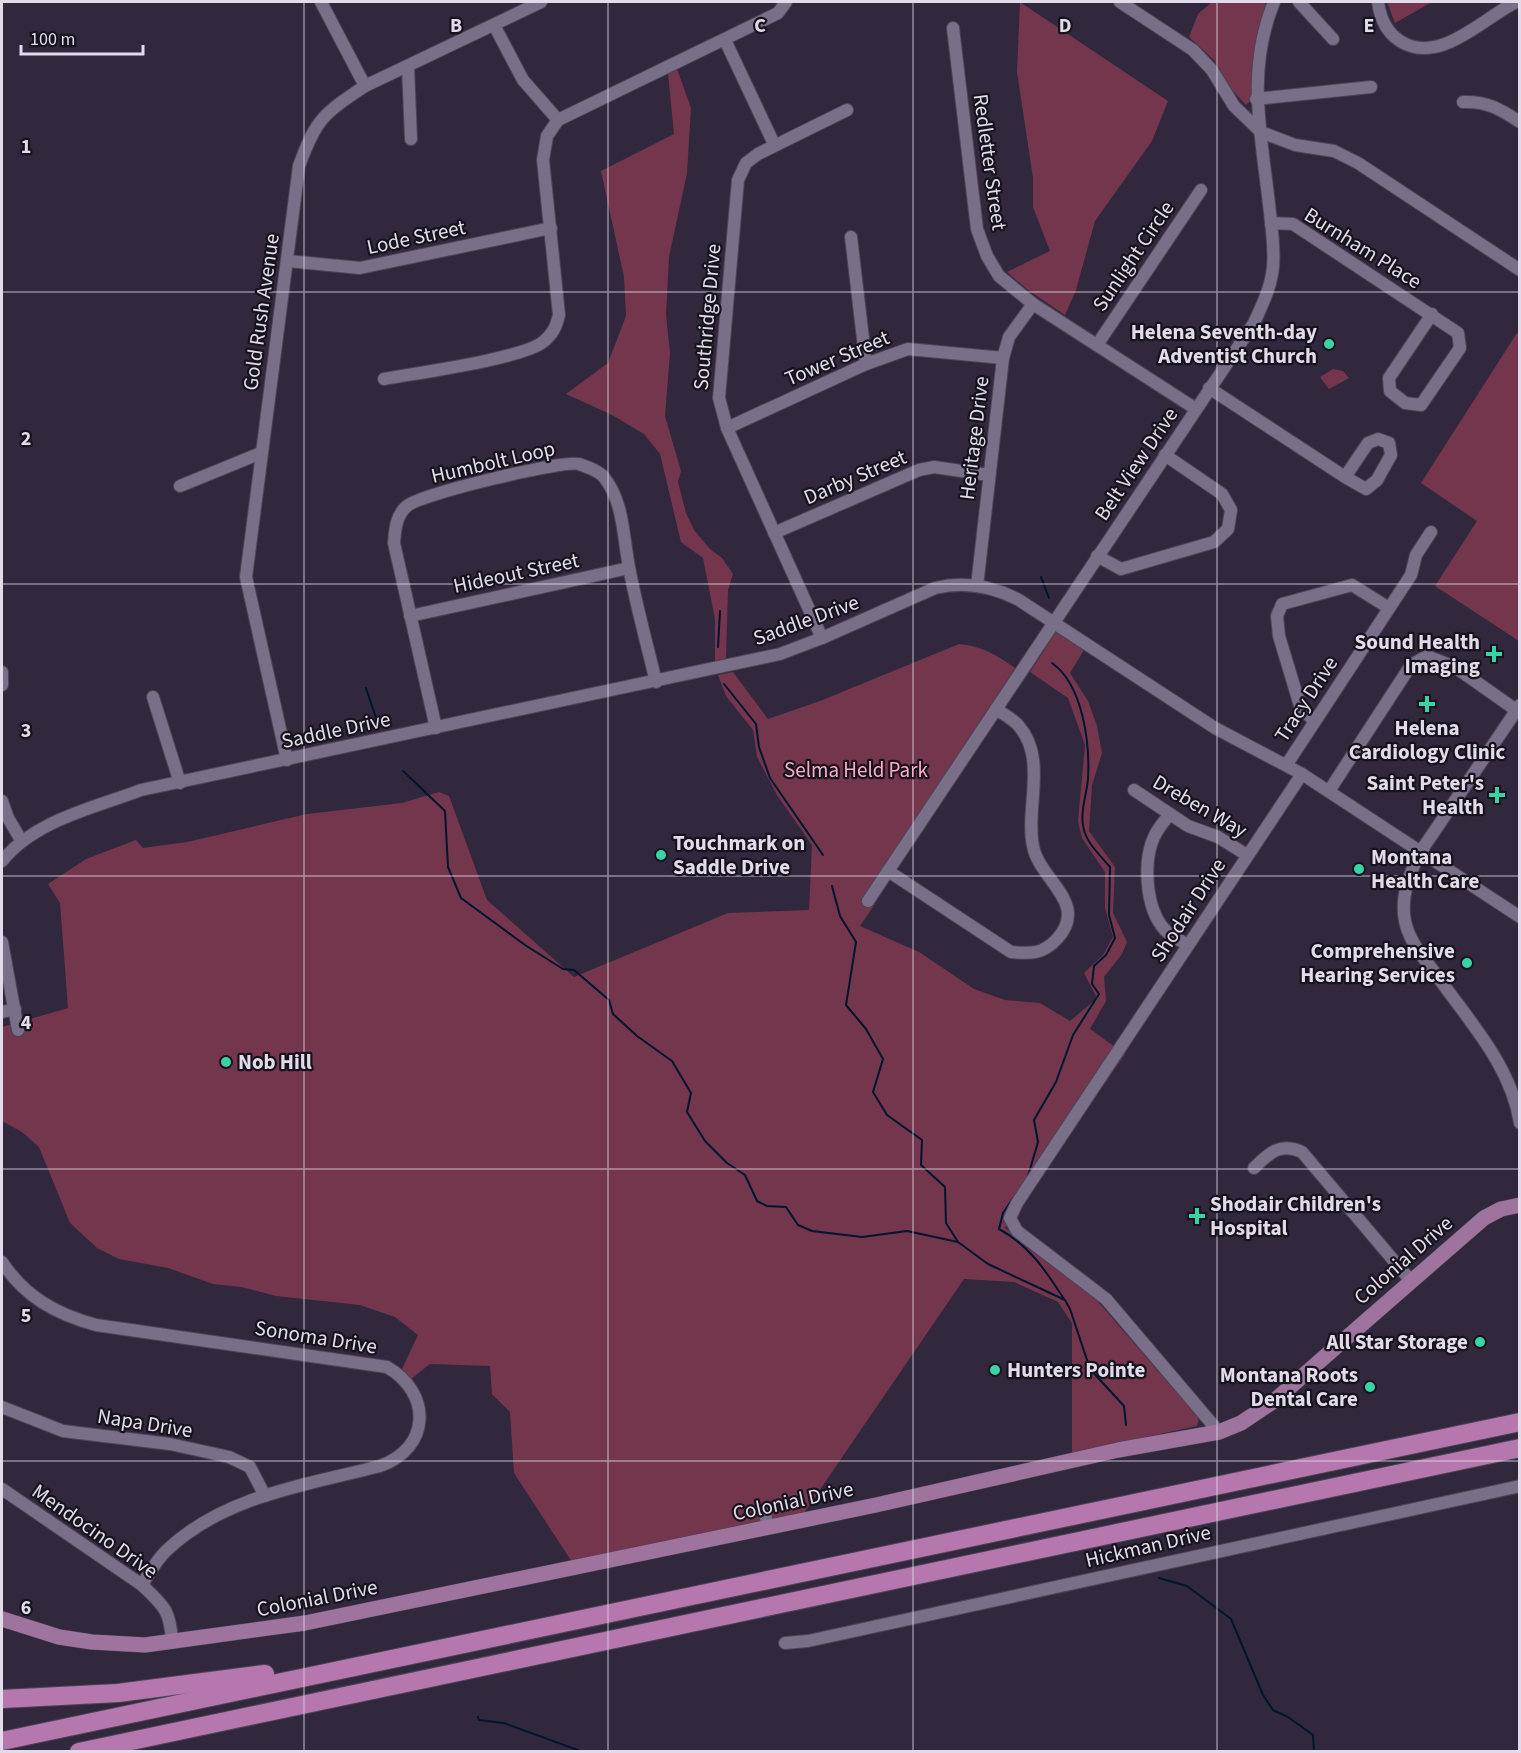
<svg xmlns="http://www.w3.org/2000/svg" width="1521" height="1753" font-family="'Source Sans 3',sans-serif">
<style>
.green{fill:#73364d}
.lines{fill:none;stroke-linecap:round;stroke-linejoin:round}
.stream{stroke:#00152e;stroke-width:2}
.minor-casing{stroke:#4d4557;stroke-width:14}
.major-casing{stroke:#4d4557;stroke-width:16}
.highway-casing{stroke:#4d4557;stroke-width:20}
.minor{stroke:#7a6f88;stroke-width:12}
.major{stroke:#9e749f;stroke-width:15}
.highway{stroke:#b677ae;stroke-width:18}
.grid{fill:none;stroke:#e2dcea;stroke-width:1.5;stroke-opacity:0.55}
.poi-dot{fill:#38d4a6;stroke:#17131d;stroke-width:2}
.labels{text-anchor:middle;stroke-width:4.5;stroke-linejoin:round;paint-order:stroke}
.street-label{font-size:21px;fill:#e2dcea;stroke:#17131d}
.poi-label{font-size:21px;font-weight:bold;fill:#e2dcea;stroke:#17131d;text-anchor:end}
.park-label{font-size:21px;fill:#fdaac5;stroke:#17131d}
.grid-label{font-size:20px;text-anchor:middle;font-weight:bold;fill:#e2dcea;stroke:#17131d;stroke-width:4.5;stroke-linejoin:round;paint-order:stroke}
</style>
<rect width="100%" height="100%" fill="#31283d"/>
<g class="green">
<polygon points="1020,2 1168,101 1152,141 1095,221 1076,290 1065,315 1028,290 1007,272 1050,251 1033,207 1033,178 1017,72"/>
<polygon points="1212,2 1266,2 1256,46 1252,99 1246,105 1231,89 1214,60 1189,37 1198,14"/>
<polygon points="1387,2 1432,2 1395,23"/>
<polygon points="677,69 691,108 687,173 669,257 666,315 670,353 665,416 681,471 678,482 686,513 694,530 710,549 722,558 733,574 728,590 726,658 715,661 715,619 703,558 681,542 660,454 644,434 612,415 566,394 608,363 626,316 624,277 601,171 674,134 668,73"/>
<polygon points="1517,333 1520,334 1519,641 1435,586 1477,521 1421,483"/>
<polygon points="1333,369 1343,371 1349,378 1329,389 1320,377"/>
<path d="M1056 632 1084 650 1070 673 1088 701 1097 726 1102 753 1092 785 1089 831 1115 867 1113 913 1127 942 1122 954 1104 977 1106 1001 1090 1029 1125 1054 1005 1228 1088 1290 1197 1416 1199 1419 1197 1426 1072 1453V1323L1058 1302 1014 1282 964 1279 804 1513 572 1562 514 1473 510 1412 492 1394 490 1366 430 1364 411 1379 402 1369 418 1335 395 1317 360 1305 276 1296 241 1287 213 1284 168 1268 119 1259 97 1248 70 1223 39 1147 22 1132 2 1121V1027L68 1008 60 903 48 884 86 859 136 840 143 848 187 842 307 814 402 803 439 792 449 796 487 900 574 977 728 913 809 910 812 845 777 795 757 757 753 730 726 696 718 675 733 672 768 719 820 701 959 644C982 646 997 655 1015 668L864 897 875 904 860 926 919 952 974 989 1005 1000 1040 1003 1070 1021 1094 1001 1096 996 1084 973 1103 955 1113 937 1105 908V872L1082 838 1078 821 1085 745 1068 698 1030 672Z"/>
</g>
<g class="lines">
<g class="stream">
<polyline points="1041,577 1049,598"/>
<polyline points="718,647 720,611"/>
<polyline points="724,684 756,724 759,747 770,778 823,855"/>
<polyline points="366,688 378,724"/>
<polyline points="403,771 445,811 448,867 461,898 525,945 563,969 574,970 609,1000 613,1014 637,1036 672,1061 691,1093 687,1112 705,1141 727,1163 745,1175 757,1201 767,1206 786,1207 798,1225 812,1231 862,1237 907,1231 958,1242 988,1264 1065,1300 1070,1309 1090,1369 1124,1406 1126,1425"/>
<polyline points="832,886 840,916 856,942 846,1005 866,1029 883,1059 873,1092 887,1115 922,1140 921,1165 945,1187 946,1223 958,1242"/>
<path d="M1028 1176 1038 1142 1034 1120 1056 1082 1073 1035 1099 994 1092 984 1094 966 1106 955 1115 938 1109 915 1110 867C1099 854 1085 842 1083 825 1080 811 1087 793 1088 779 1090 743 1083 685 1052 663"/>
<path d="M1013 1198 1003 1213 999 1229C1029 1245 1046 1271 1064 1299"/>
<polyline points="1159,1578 1187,1586 1231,1619 1263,1695 1273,1710 1288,1717 1313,1735 1314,1752"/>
<polyline points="478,1717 479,1720 504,1723 583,1752"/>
</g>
<g class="minor-casing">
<g id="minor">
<polyline points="321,2 365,86"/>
<polyline points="1120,2 1193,50 1212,70 1234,106 1261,132 1295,145 1334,151 1358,163 1520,270"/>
<polyline points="1299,2 1333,39"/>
<path d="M1378 2C1380 17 1386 32 1400 41 1439 66 1483 18 1516 2"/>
<polyline points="494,25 523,80 558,120"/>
<polyline points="953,28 977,229 987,256 999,276 1033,304 1196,409"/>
<polyline points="725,40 774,144"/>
<polyline points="408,67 411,139"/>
<polyline points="1256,99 1371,87"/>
<path d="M1463 102C1487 101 1500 109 1520 122"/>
<polyline points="1271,223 1293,224 1458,333 1460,348 1421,405 1405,403 1390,391 1389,378 1432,314"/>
<polyline points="851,237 866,364"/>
<polyline points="288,261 360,268 551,228"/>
<polyline points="1097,345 1201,190"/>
<path d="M384 379C416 373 521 359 543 342 553 334 556 327 559 315L543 160 547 136 558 120 778 13 786 2"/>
<polyline points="1209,388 1345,477 1366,489 1377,480 1391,455 1389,443 1378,439 1368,443 1345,477"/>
<polyline points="727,428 866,364 908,349 1003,358"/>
<polyline points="180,486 261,453"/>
<polyline points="774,533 919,470 934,467 989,475"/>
<polyline points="1097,556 1121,569 1214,542 1228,529 1231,510 1222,494 1165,455"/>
<polyline points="977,586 1003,358 1009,337 1033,304"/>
<polyline points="410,616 629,568"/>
<polyline points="822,638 727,428 719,398 738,180 746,163 758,154 847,110"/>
<polyline points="2,672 2,685"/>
<polyline points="153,697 180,783"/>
<path d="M1520 705 1421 851C1410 872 1400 896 1405 921 1409 941 1423 957 1435 973 1468 1020 1511 1065 1520 1123"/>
<polyline points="1314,720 1301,709 1279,636 1277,616 1282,604 1352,585 1389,608"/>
<path d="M436 728 394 543C395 530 396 515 407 506 421 494 562 460 579 464 585 466 598 471 603 476 624 501 623 537 629 567 636 605 647 644 656 682"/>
<path d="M287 760 246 577 299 166C316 119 323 114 365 86L541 2"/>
<polyline points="1287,764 1411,575 1416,555 1431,532"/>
<polyline points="1134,790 1188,826 1218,837 1247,855"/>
<polyline points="1329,791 1411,665 1427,656 1455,667 1516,710"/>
<polyline points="2,801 8,818 21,840"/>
<path d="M1170 814C1165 820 1160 826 1156 833 1142 859 1145 908 1165 930 1171 936 1181 941 1188 945"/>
<path d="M2 861C35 820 94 808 141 790L780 654 822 638 935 588C964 581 992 586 1019 600L1215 728 1302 774 1520 917"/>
<path d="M888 871 1011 952C1031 954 1043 954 1057 939 1090 903 1039 880 1033 846 1025 808 1048 758 1018 725 1013 719 1003 714 996 709"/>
<path d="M868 901 1254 323C1262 305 1271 288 1273 267 1275 247 1271 224 1269 204 1261 133 1246 70 1274 2"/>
<polyline points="2,942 18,1030"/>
<polyline points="2,1012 15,1009"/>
<path d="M1254 1168C1269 1153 1280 1142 1302 1152L1411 1281"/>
<path d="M2 1262C25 1297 56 1314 96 1325L387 1367C432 1393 431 1448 380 1466 307 1485 223 1496 166 1551 156 1561 149 1573 142 1585"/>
<polyline points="2,1407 63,1431 170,1444 229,1457 250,1467 265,1496"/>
<polyline points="1219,1432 1106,1299 1017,1231 1010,1218 1017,1203 1302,774"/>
<path d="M2 1489 142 1585C164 1606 170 1610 172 1641"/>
<polyline points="765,1514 768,1527"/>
<polyline points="785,1643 808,1641 1520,1486"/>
</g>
</g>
<g class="major-casing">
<polyline id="major" points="2,1619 59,1637 92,1642 145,1645 305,1623 876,1505 1118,1450 1219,1432 1241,1423 1274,1401 1484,1218 1501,1209 1520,1205"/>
</g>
<g class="highway-casing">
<g id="highway">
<polyline points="2,1699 118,1693 265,1674"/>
<polyline points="2,1741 1520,1422"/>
<polyline points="79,1752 1520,1448"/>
</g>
</g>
<use href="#minor" class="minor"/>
<use href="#major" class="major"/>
<use href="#highway" class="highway"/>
</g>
<path class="grid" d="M304 2V1752M608 2V1752M913 2V1752M1217 2V1752M2 292H1520M2 584H1520M2 876H1520M2 1169H1520M2 1461H1520"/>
<g class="poi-dot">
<circle cx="1329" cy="344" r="6"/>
<path d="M1491 645h6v6h6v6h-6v6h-6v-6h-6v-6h6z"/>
<path d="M1424 695h6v6h6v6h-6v6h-6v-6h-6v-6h6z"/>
<path d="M1494 786h6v6h6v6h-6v6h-6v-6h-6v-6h6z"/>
<circle cx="661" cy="855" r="6"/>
<circle cx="1359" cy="869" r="6"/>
<circle cx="1467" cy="963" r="6"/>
<circle cx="226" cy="1062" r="6"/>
<path d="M1194 1207h6v6h6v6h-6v6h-6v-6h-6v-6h6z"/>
<circle cx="1480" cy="1342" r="6"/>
<circle cx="995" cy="1370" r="6"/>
<circle cx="1370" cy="1387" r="6"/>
</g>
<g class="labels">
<g class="street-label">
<text transform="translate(990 162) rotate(82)" y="7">Redletter Street</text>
<text transform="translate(416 237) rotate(-12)" y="7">Lode Street</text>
<text transform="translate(1363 248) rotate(32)" y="7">Burnham Place</text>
<text transform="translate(1133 256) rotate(-56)" y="7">Sunlight Circle</text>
<text transform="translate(261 312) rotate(-82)" y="7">Gold Rush Avenue</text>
<text transform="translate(707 317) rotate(-85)" y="7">Southridge Drive</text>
<text transform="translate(837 358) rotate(-23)" y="7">Tower Street</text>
<text transform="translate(974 438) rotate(-83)" y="7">Heritage Drive</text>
<text transform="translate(493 462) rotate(-13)" y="7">Humbolt Loop</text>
<text transform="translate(1136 464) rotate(-56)" y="7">Belt View Drive</text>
<text transform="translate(855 477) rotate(-23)" y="7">Darby Street</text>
<text transform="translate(516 573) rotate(-12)" y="7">Hideout Street</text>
<text transform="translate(806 620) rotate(-20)" y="7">Saddle Drive</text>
<text transform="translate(1306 699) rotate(-57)" y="7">Tracy Drive</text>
<text transform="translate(336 730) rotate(-12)" y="7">Saddle Drive</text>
<text transform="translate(1200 806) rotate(30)" y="7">Dreben Way</text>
<text transform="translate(1188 910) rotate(-57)" y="7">Shodair Drive</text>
<text transform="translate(1403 1260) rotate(-41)" y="7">Colonial Drive</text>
<text transform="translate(316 1337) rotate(9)" y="7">Sonoma Drive</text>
<text transform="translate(145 1423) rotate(9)" y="7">Napa Drive</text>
<text transform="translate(793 1501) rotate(-12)" y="7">Colonial Drive</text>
<text transform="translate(95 1531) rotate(35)" y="7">Mendocino Drive</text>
<text transform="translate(1148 1546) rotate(-13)" y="7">Hickman Drive</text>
<text transform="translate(317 1598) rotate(-11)" y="7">Colonial Drive</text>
</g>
<g class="poi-label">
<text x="1317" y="339">Helena Seventh-day<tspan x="1317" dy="24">Adventist Church</tspan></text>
<text x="1480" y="649">Sound Health<tspan x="1480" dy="24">Imaging</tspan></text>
<text x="1427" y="735" text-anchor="middle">Helena<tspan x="1427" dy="24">Cardiology Clinic</tspan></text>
<text x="1484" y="790">Saint Peter's<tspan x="1484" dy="24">Health</tspan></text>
<text x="673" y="850" text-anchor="start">Touchmark on<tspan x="673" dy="24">Saddle Drive</tspan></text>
<text x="1371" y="864" text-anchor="start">Montana<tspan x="1371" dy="24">Health Care</tspan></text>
<text x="1455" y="958">Comprehensive<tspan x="1455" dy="24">Hearing Services</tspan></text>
<text x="238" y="1069" text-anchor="start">Nob Hill</text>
<text x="1210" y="1211" text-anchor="start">Shodair Children's<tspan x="1210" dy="24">Hospital</tspan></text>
<text x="1468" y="1349">All Star Storage</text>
<text x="1007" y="1377" text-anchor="start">Hunters Pointe</text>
<text x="1358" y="1382">Montana Roots<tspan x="1358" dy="24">Dental Care</tspan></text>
</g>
<g class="park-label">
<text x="856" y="777">Selma Held Park</text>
</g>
</g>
<g class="grid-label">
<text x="456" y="32">B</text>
<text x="760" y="32">C</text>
<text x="1065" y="32">D</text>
<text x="1369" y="32">E</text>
<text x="26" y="153">1</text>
<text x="26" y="445">2</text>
<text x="26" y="737">3</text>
<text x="26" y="1029">4</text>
<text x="26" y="1322">5</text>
<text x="26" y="1614">6</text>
</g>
<rect width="1521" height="1753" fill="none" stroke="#e2dcea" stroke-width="6"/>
<path d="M21 45v9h122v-9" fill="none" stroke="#e2dcea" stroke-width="3"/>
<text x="30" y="45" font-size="18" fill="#e2dcea" stroke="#17131d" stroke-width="4.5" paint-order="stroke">100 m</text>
</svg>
